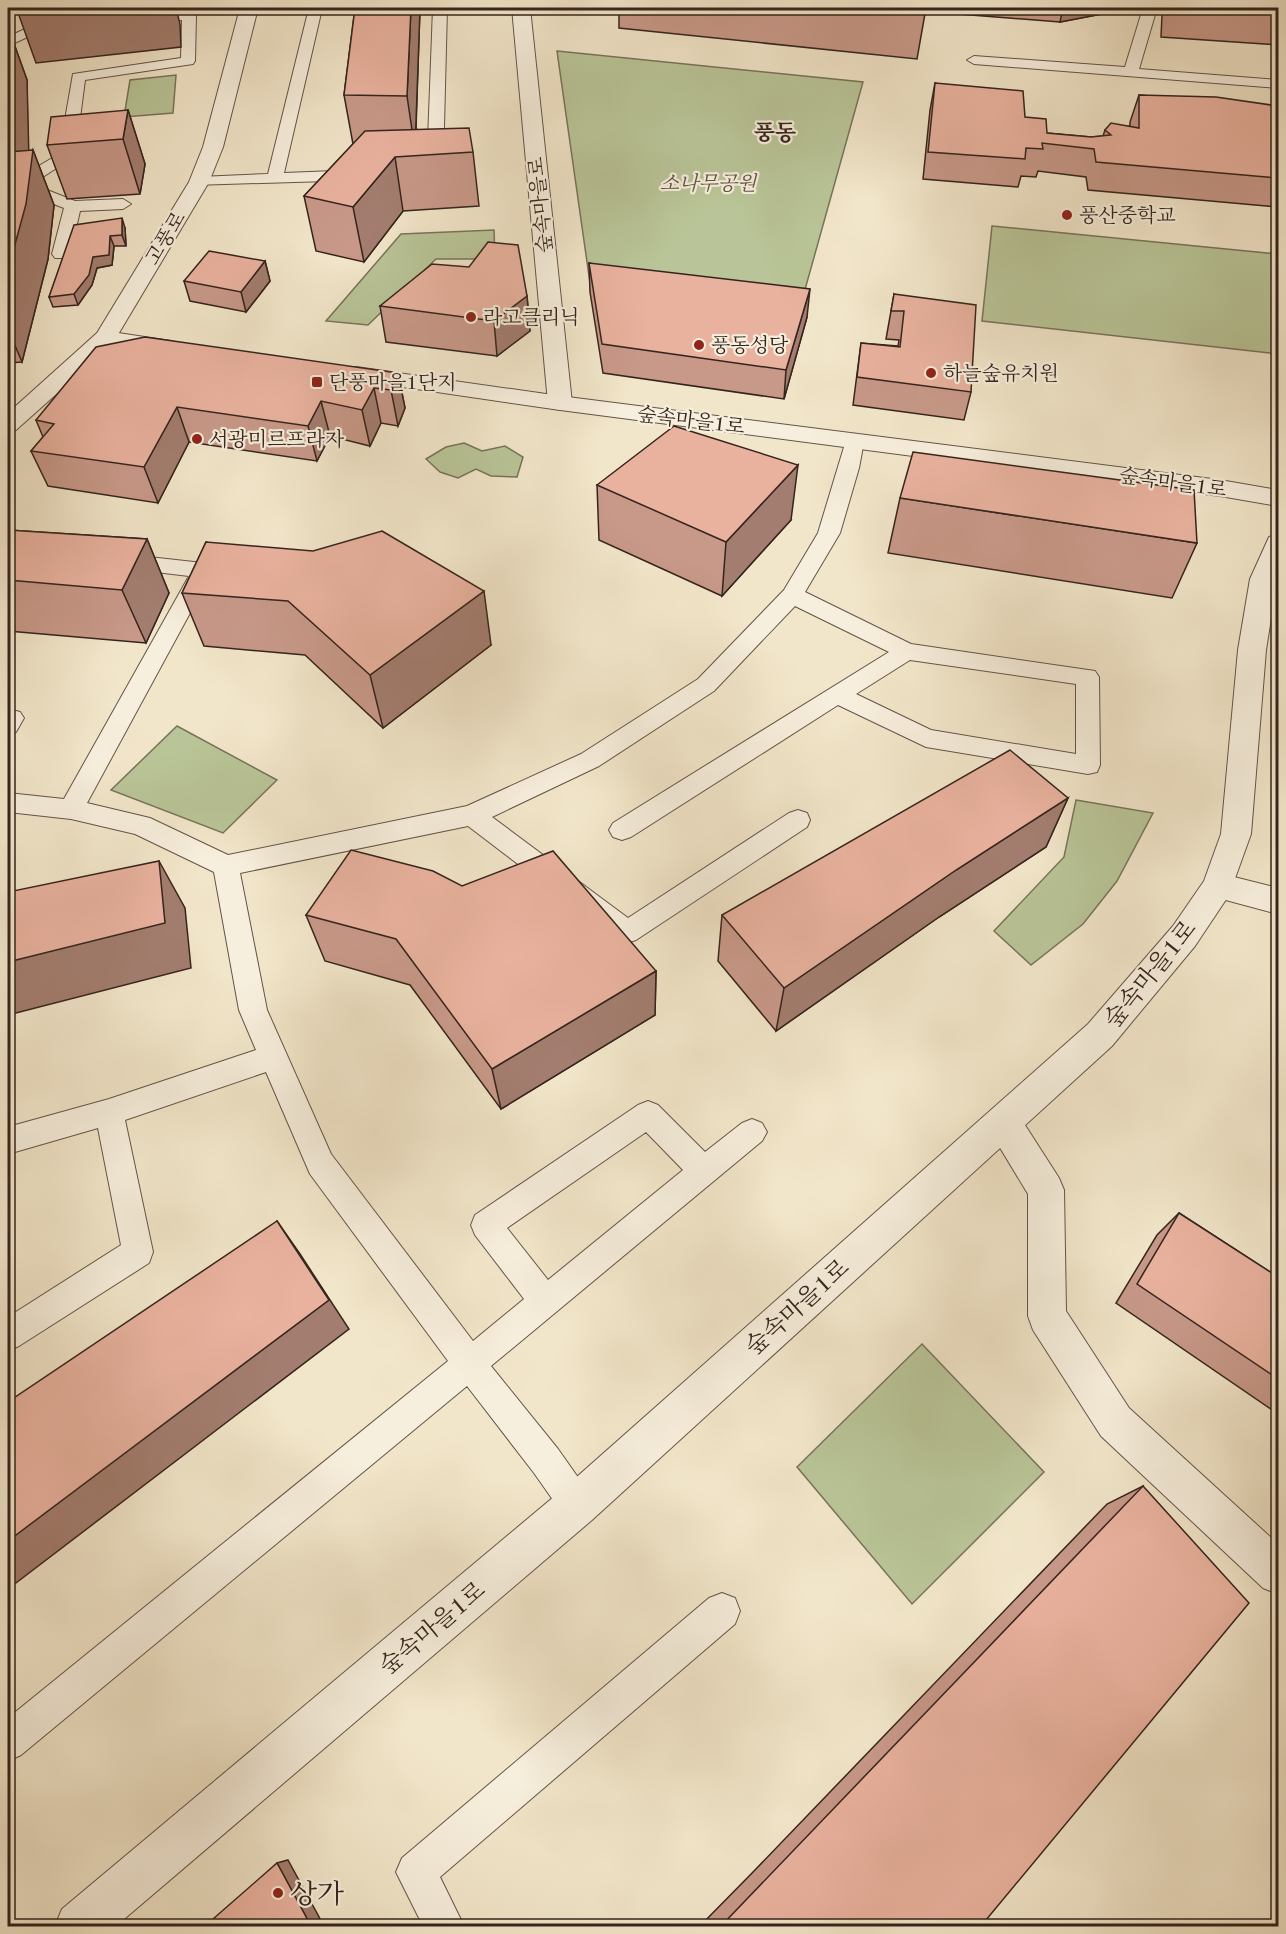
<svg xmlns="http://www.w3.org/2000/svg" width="1286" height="1934" font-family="'Old Standard TT','Noto Serif KR',serif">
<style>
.green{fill:#b9c598;stroke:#77745a;stroke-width:1.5}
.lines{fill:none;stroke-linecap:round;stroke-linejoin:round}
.service-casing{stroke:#645448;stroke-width:2}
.minor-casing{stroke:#645448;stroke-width:2}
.tertiary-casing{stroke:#645448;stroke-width:2}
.service{fill:#f7efdd;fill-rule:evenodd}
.minor{fill:#f7efdd;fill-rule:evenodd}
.tertiary{fill:#f7efdd;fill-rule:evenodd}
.wall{fill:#c89989;stroke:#35241d;stroke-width:1.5}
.shaded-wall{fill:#a37d6f;stroke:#35241d;stroke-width:1.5}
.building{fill:#e9b29f;stroke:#35241d;stroke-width:1.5}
.poi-dot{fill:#8f2418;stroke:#f7efdd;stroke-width:2}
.labels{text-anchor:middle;stroke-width:4.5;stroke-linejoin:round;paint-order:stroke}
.far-park-label{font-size:20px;font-style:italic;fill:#5d5442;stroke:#f7efdd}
.far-street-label{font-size:20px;fill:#35241d;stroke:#f7efdd}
.far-poi-label{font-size:20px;fill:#35241d;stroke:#f7efdd;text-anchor:start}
.far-quarter-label{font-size:22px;font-weight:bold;fill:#35241d;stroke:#f7efdd}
.street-label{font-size:24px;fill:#35241d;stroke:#f7efdd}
.near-poi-label{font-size:28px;fill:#35241d;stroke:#f7efdd;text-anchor:start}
</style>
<rect width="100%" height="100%" fill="#f2e6ca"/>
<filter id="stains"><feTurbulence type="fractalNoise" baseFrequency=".00333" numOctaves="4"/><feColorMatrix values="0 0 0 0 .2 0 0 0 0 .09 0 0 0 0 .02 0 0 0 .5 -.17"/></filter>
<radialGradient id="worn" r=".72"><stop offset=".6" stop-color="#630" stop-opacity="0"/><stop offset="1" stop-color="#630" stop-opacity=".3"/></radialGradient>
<g class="green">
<polygon points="557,51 863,82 799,311 590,283"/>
<polygon points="176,75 173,113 124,117 130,80"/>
<polygon points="992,226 1278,254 1278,354 982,321"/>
<polygon points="494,230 495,259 436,259 368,325 326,321 401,234"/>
<polygon points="464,443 482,451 505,446 523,457 517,477 491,476 476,469 458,478 440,472 426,459 446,447"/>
<polygon points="177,726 277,780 223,833 111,790"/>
<polygon points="1076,800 1153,813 1117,881 1083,924 1031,965 994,931 1064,857"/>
<polygon points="922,1344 1044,1472 912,1604 797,1467"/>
</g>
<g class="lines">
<g class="service-casing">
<g id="service">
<polygon points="309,8 368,8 361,12 321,13 284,173 360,170 368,175 360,180 193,185 191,182 193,179 199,177 268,174"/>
<polygon points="433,8 447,8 443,166 435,171 427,166"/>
<polygon points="1143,8 1157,8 1139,69 1278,80 1278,88 974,64 967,60 974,56 1125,67"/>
<polygon points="189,11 196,15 195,61 193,64 85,80 75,156 32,184 75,201 123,199 131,204 123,209 80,211 70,254 67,258 55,258 52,254 64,208 17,190 8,191 8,181 15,180 59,154 73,74 181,58 182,20 142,24 135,20 142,16"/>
<polygon points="62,24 69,28 67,31 32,35 8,46 8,37 29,27"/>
<path d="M854 435 861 437 864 441 859 468 840 533 805 592 911 644 1095 671 1099 677 1100 765 1097 772 1088 774 926 747 838 705 631 837 622 840 613 837 609 830 613 823 889 652 795 606 714 691 599 766 492 817 628 918 789 813 798 810 807 813 810 820 807 827 636 940 627 943 618 940 468 826 240 873 267 1010 331 1154 473 1341 524 1299 475 1235 471 1225 475 1215 638 1105 648 1101 658 1105 705 1152 742 1123 752 1119 762 1123 767 1132 762 1141 491 1366 558 1449 589 1493 594 1505 589 1517 577 1522 565 1517 534 1473 467 1386 21 1755 8 1761V1718L448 1361 310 1174 266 1072 125 1120 153 1252 149 1263 19 1346 8 1351V1317L121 1245 98 1128 8 1154V1127L109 1099 256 1050 239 1010 214 872 135 834 71 819 8 812V793L64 799 189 576 122 568 114 566 111 561 114 556 122 554 230 566 238 568 241 573 238 578 230 580 209 578 87 803 150 818 228 855 467 806 581 754 698 679 784 590 818 533 847 437ZM910 660 1076 684V754L931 730 856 694ZM646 1132 683 1170 548 1280 507 1228Z"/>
<polygon points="8,709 20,712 24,718 16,732 8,735"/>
<polygon points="722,1593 735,1598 740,1611 735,1624 440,1877 464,1926 423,1926 396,1872 402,1858 709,1598"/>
</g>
</g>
<g class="minor-casing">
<g id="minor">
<polygon points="240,8 258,8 223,147 209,182 113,343 105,345 97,343 94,338 189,182 203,147"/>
<polygon points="512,8 530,8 572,403 568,408 560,410 552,408 548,403"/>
<polygon points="1218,873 1278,888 1278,914 1207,895 1202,886 1207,877"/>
<polygon points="1003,1107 1016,1111 1059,1178 1064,1190 1066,1311 1129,1408 1278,1544 1278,1594 1263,1588 1101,1436 1033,1330 1028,1316 1028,1194 985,1123 990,1111"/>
</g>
</g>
<g class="tertiary-casing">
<g id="tertiary">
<polygon points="105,331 171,341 179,343 182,348 179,353 171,355 110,346 16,430 8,432 8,413 97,333"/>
<polygon points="356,367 560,396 1220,480 1278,490 1278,506 1220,496 560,410 348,379 344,374 348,369"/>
<polygon points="1278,534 1278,574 1266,650 1251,834 1229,895 1195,946 1112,1046 592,1520 116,1926 55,1926 62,1909 562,1490 1088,1024 1173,926 1204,881 1221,834 1238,650 1250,579 1269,537"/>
</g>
</g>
<use href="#service" class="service"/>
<use href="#minor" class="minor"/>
<use href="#tertiary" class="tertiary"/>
</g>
<g class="wall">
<polygon points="355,8 420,8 416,129 473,152 479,206 403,211 364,262 316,251 304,196 353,144 344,95"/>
<polygon points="619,8 926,8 917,59 619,28"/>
<polygon points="947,8 1133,8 1060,22 946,13"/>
<polygon points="1164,8 1278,8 1278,45 1161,37 1162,15"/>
<polygon points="8,27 27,80 28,151 33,150 54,205 48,259 22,362 8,363"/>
<polygon points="935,83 1025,117 1047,133 1091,137 1103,136 1105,130 1130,126 1130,122 1139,95 1278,106 1278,207 1088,190 1086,177 1038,171 1036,177 1021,176 1018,187 923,179 930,110"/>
<polygon points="128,110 145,164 140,194 67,199 47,145"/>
<polygon points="125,228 126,246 114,246 112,265 97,268 92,285 78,305 53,307 49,297 68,244"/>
<polygon points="265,261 270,281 246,312 190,301 184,281"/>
<polygon points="589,263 807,317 784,399 603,373 590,292"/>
<polygon points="894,294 971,392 964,420 853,405 861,343 898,346 899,340 886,339"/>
<polygon points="527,296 530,331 497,356 386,342 380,306"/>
<polygon points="398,373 405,408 398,426 381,423 370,446 330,436 317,461 189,442 158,503 48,486 31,451 43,437 36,420"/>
<polygon points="597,485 791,520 722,596 599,540"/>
<polygon points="900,498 1197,543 1172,598 888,553"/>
<polygon points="8,530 147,539 169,593 146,643 8,631"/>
<polygon points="206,542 491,645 383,728 305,655 204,646 182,593"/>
<polygon points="1068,798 1046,847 939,917 776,1031 718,961 722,915"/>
<polygon points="462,886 656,971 655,1015 501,1109 410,985 325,961 306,915"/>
<polygon points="1179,1213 1278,1277 1278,1414 1116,1303 1157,1235"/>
<polygon points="1143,1486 981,1926 700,1926 755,1870 1107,1504"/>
</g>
<g class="shaded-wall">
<polygon points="43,8 176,8 180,24 181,47 36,63 17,10"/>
<polygon points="411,8 420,8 420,9 415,150 407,96"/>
<polygon points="1063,8 1133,8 1060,22"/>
<polygon points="8,27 27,80 29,160 8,163"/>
<polygon points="128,110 145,164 140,194 123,139"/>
<polygon points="33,150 54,205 48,259 22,362 8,329 8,270"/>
<polygon points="395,157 403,211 364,262 353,207"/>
<polygon points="122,218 125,228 126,246 122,235"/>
<polygon points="110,236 114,246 112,265 97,268 92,285 78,305 74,294 93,257"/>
<polygon points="265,261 270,281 246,312 241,292"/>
<polygon points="810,289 807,317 784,399 786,370"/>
<polygon points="527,296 530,331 497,356 494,321"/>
<polygon points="398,373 405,408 398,426 391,390"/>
<polygon points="374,388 381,423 370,446 362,410"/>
<polygon points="321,401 330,436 317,461 308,426"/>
<polygon points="177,407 189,442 158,503 144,467"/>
<polygon points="798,465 791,520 722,596 726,542"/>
<polygon points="147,539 169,593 146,643 122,590"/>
<polygon points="484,591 491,645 383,728 370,675"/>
<polygon points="1068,798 1046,847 939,917 776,1031 784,988 956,870"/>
<polygon points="159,861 185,908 191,968 8,1015 8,962"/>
<polygon points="656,971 655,1015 501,1109 492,1069"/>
<polygon points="277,1221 300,1254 349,1329 8,1589 8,1541"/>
<polygon points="288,1860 324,1926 311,1926 277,1863"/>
</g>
<g class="building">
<polygon points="17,8 43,8 17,10"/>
<polygon points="355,8 411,8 407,96 344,95"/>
<polygon points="935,83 1023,91 1025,117 1046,119 1047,133 1091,137 1111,135 1105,130 1111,123 1139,128 1139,95 1216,97 1278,106 1278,178 1096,162 1094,149 1042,143 1043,149 1026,148 1025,159 928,152"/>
<polygon points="128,110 123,139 47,145 51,117"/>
<polygon points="469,128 473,152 395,157 353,207 304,196 365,131"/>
<polygon points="33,150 26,204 8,270 8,152"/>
<polygon points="122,218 122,235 110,236 109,255 93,257 89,275 74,294 49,297 74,225"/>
<polygon points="488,242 518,245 527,296 494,321 380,306 432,264 469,267"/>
<polygon points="209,251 265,261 241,292 184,281"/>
<polygon points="589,263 810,289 786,370 602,344"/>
<polygon points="894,294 976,305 971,392 857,377 861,343 900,347 904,311 891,311"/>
<polygon points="145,337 398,373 391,390 374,388 362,410 321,401 308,426 177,407 144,467 31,451 54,424 36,420 96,347"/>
<polygon points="674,426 798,465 726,542 597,485"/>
<polygon points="913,452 1194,490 1197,543 900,498"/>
<polygon points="8,530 147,539 122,590 8,580"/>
<polygon points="382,531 484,591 370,675 288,601 182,593 206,542 313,551"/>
<polygon points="1010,750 1068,798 956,870 784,988 722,915"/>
<polygon points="351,850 433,871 462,886 553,851 656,971 492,1069 396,939 306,915"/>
<polygon points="159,861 165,923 8,962 8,892"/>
<polygon points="1179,1213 1278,1277 1278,1379 1137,1284"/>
<polygon points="277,1221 329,1300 8,1541 8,1402"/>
<polygon points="1143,1486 1249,1603 981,1926 721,1926"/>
<polygon points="277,1863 311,1926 205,1926"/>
</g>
<g class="poi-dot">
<circle cx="1067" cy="215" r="6"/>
<circle cx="471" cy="317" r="6"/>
<circle cx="699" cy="345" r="6"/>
<circle cx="931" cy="373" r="6"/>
<rect x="311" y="376" width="12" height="12" rx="3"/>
<circle cx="197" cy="439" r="6"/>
<circle cx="278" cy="1893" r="6"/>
</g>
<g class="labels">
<g class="far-park-label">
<text x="708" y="190">소나무공원</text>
</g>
<g class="far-street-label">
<text transform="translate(540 205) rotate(-96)" y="7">숲속마을로</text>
<text transform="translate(165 238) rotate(-59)" y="7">고풍로</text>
<text transform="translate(691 420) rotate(7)" y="7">숲속마을1로</text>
<text transform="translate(1173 482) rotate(8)" y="7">숲속마을1로</text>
</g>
<g class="far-poi-label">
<text x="1079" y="222">풍산중학교</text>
<text x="483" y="324">라고클리닉</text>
<text x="711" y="352">풍동성당</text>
<text x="943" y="380">하늘숲유치원</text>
<text x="329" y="389">단풍마을1단지</text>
<text x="209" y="446">서광미르프라자</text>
</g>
<g class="far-quarter-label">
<text x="775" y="140">풍동</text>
</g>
<g class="street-label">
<text transform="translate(1150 974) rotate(-51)" y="8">숲속마을1로</text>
<text transform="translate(797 1307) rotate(-42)" y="8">숲속마을1로</text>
<text transform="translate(432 1628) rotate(-40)" y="8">숲속마을1로</text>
</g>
<g class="near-poi-label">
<text x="290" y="1903">상가</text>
</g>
</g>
<rect width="1286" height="1934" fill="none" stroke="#f2e6ca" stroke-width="30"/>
<rect x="9" y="9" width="1268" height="1916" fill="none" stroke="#35241d" stroke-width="3"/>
<rect x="15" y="15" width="1256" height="1904" fill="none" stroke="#35241d" stroke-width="1.5"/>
<rect width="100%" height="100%" filter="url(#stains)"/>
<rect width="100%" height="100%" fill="url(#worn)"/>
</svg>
